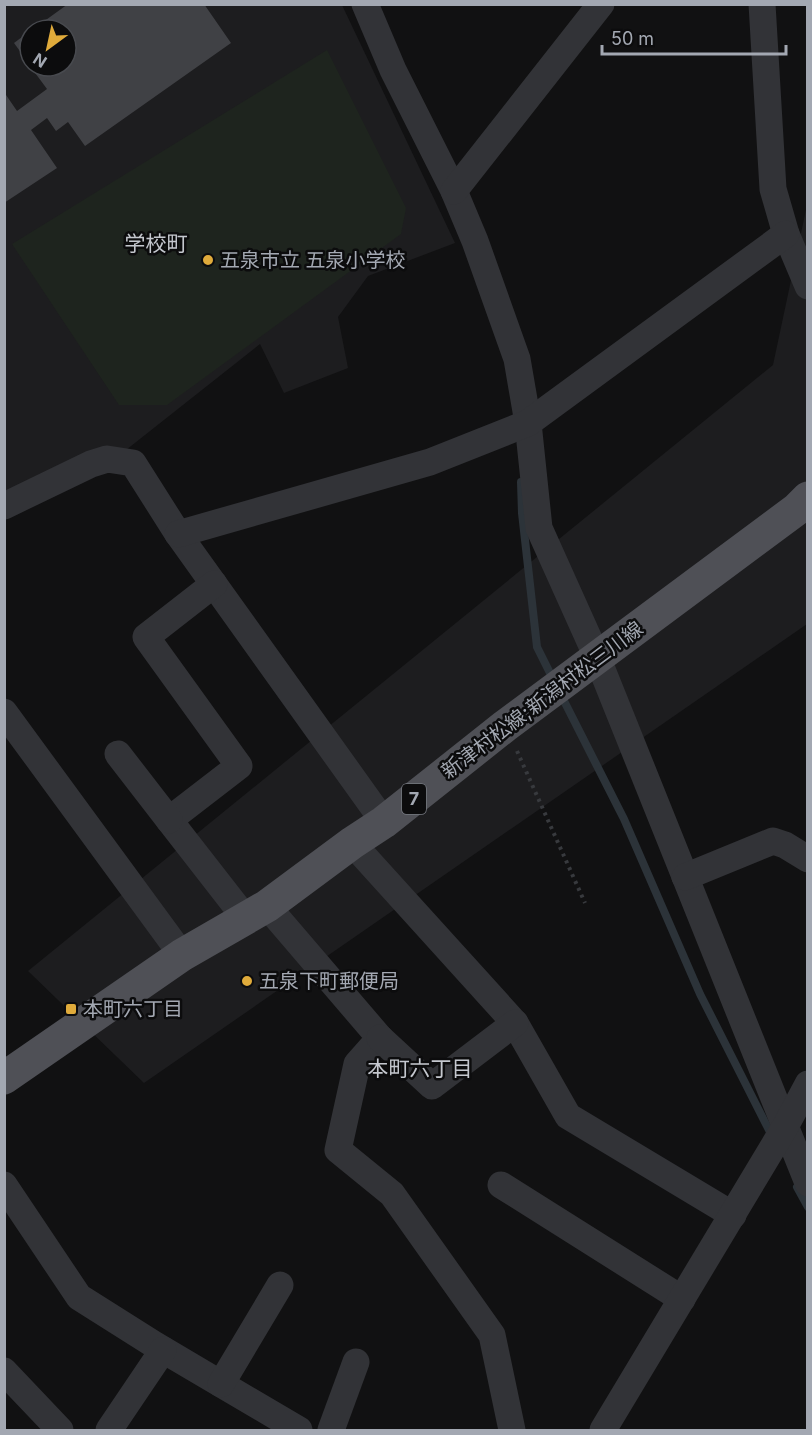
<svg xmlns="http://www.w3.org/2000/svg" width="812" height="1435" font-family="Inter,'Noto Sans JP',sans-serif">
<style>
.built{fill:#1d1d1f;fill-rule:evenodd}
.green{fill:#1e241e}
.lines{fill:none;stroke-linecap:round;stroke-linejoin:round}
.stream{stroke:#2c3339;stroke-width:8}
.building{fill:#404145}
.path{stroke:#383a3e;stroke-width:4;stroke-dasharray:3 4.5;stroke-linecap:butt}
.minor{stroke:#323337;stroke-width:27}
.major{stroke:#4f5056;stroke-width:33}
.poi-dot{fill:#e0ab3b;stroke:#0c0c0d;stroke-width:2}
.labels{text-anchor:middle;stroke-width:5;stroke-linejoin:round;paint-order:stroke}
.shield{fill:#0c0c0d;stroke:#767980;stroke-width:1.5}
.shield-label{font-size:18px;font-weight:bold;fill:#a3a8b2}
.poi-label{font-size:20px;fill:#a3a8b2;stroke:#0c0c0d;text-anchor:start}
.street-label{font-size:20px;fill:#a3a8b2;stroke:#0c0c0d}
.neighbourhood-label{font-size:21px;fill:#c4c7ce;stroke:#0c0c0d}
</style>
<rect width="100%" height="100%" fill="#111112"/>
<g class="built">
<path d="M5 5H342L455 243 368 276 338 317 348 368 284 393 260 344 126 450 5 497ZM30 30H66V66H30Z"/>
<polygon points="807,205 807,624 144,1083 28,971 773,365"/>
</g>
<polygon class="green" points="327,50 406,208 401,234 167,405 119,405 12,244"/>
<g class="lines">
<g class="stream">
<polyline points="521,482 522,513 537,647 554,681"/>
<polyline points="561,695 624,819 700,994 772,1136"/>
<polyline points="797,1187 808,1207"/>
</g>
</g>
<g class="building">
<polygon points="68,4 204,4 231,43 85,146 68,122 56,131 47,118 31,130 57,168 4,203 4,92 17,111 47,89 30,66 66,66 66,30 32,30"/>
<polygon points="30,31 30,65 14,43"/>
</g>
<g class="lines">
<polyline class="path" points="517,751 585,903"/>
<g class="minor">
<polyline points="365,4 393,70 454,191 475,241 517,359 528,423 539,528 597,657 808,1183"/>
<polyline points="762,4 773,189 786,234 808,286"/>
<polyline points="454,191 601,4"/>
<polyline points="4,506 91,464 107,459 133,463 178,534 384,822"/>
<polyline points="178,534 430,462 528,423 786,234"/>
<polyline points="214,584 146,637 239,766 169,820 246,919"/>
<polyline points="4,712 182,955"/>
<polyline points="118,754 169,820"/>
<polyline points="352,843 515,1023 568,1116 733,1215"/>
<polyline points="685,877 773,841 785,845 808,859"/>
<polyline points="267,906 380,1038 357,1064 338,1150 392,1194 492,1335 512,1430"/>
<polyline points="380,1038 432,1086 515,1023"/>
<polyline points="4,1185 79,1297 155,1345 299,1430"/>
<polyline points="501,1185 682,1299"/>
<polyline points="4,1371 60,1430"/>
<polyline points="221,1384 280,1285"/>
<polyline points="109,1430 163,1350"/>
<polyline points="331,1430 356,1362"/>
<polyline points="603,1430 785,1127 808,1084"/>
</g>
<polyline class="major" points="4,1078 182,955 267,906 352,843 384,822 505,726 797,509 808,498"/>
</g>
<g class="poi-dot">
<circle cx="208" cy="260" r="6"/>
<circle cx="247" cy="981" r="6"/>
<rect x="65" y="1003" width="12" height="12" rx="3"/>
</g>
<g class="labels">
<rect class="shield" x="402" y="784" width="24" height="30" rx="4.5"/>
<g class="shield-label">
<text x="414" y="805">7</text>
</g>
<g class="poi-label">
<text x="220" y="267">五泉市立 五泉小学校</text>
<text x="259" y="988">五泉下町郵便局</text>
<text x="83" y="1016">本町六丁目</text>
</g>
<g class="street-label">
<text transform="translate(542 700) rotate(-37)" y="7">新津村松線;新潟村松三川線</text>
</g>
<g class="neighbourhood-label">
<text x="156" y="251">学校町</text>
<text x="420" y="1076">本町六丁目</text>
</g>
</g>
<rect width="812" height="1435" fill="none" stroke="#a3a8b2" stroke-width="12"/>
<g transform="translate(48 48) rotate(213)"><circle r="28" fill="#0c0c0d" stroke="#484a4f" stroke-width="1.5"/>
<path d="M0-4.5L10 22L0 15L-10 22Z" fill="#e0ab3b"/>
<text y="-9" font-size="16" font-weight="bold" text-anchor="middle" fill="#a3a8b2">N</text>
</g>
<path d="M602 45v9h184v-9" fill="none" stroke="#a3a8b2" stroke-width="3"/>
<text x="611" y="45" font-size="18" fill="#a3a8b2" stroke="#0c0c0d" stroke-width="4.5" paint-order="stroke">50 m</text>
</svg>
